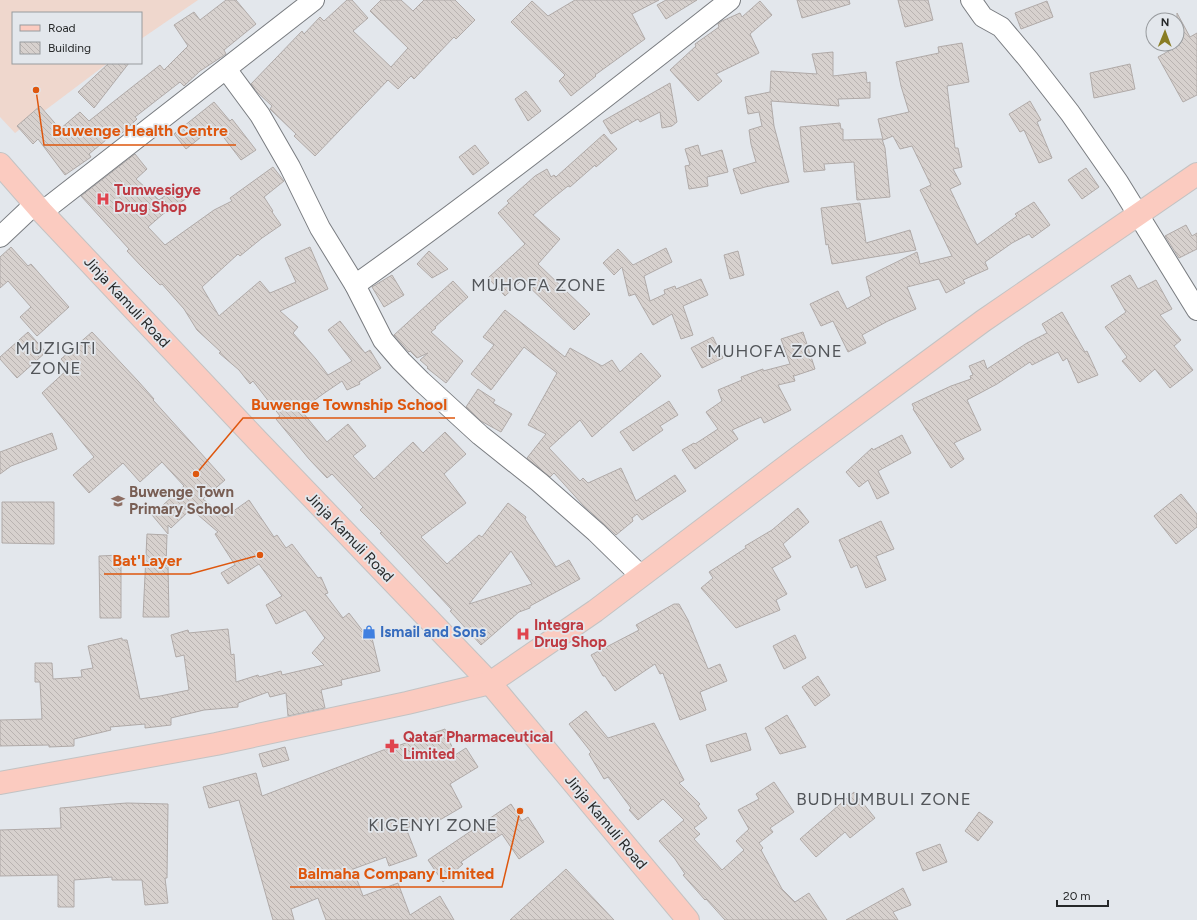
<svg xmlns="http://www.w3.org/2000/svg" width="1197" height="920" font-family="Figtree,sans-serif">
<style>
.medical{fill:#efd7cd}
.building{fill:url(#building-back-hatch);stroke:#b0aaa8;fill-rule:evenodd}
.lines{fill:none;stroke-linecap:round;stroke-linejoin:round}
.minor-casing{stroke:#797c80;stroke-width:22}
.major-casing{stroke:#c3c3c3;stroke-width:24}
.minor{stroke:#fff;stroke-width:20}
.major{stroke:#fbcbc0;stroke-width:22}
.labels{text-anchor:middle;stroke-width:3.5;stroke-linejoin:round;paint-order:stroke}
.health-label{font-size:15px;font-weight:bold;fill:#be3a42;stroke:#e3e7ec;text-anchor:start}
.street-label{font-size:15px;fill:#27292a;stroke:#e3e7ec}
.education-label{font-size:15px;font-weight:bold;fill:#785e54;stroke:#e3e7ec;text-anchor:start}
.shop-label{font-size:15px;font-weight:bold;fill:#366cbe;stroke:#e3e7ec;text-anchor:start}
.quarter-label{font-size:17px;letter-spacing:1px;fill:#525559;stroke:#e3e7ec}
.leader{fill:none;stroke:#de570e;stroke-width:1.5}
.callout-dot{fill:#de570e;stroke:#e3e7ec;stroke-width:1.5}
.callout-label{font-size:16px;text-anchor:middle;font-weight:bold;fill:#de570e;stroke:#e3e7ec;stroke-width:3.5;stroke-linejoin:round;paint-order:stroke}
</style>
<defs>
<pattern id="building-back-hatch" width="6" height="6" patternUnits="userSpaceOnUse"><rect width="6" height="6" fill="#d7d1ce"/><path d="M-1 5l2 2M0 0l6 6M5-1l2 2" fill="none" stroke="#b9b3b1"/></pattern>
</defs>
<rect width="100%" height="100%" fill="#e3e7ec"/>
<polygon class="medical" points="0,0 198,0 141,39 141,13 13,13 13,63 108,63 15,133 0,117"/>
<g class="building">
<polygon points="226,0 236,0 256,24 224,50 226,54 200,71 184,86 180,82 135,117 137,119 121,134 118,130 89,154 91,157 65,175 38,139 33,144 17,126 40,106 60,129 80,112 89,121 160,65 164,70 188,46 174,25 194,12 200,20"/>
<polygon points="347,0 352,0 368,18 353,31 391,67 408,48 370,11 381,0 401,0 413,11 424,0 455,0 475,20 456,39 454,37 414,79 411,76 398,89 388,80 315,156 294,136 296,134 270,109 272,106 257,92 251,84 302,31 304,34 320,17 324,21"/>
<polygon points="575,0 659,0 632,14 645,39 595,75 596,76 571,96 559,81 565,75 511,22 532,1 548,16"/>
<polygon points="666,0 697,0 666,19 657,5"/>
<polygon points="797,0 849,0 850,4 802,18"/>
<polygon points="898,0 928,0 933,20 905,27"/>
<polygon points="760,1 772,15 750,34 759,53 716,74 722,81 698,101 670,70 696,46 695,44 719,27 718,24 722,21 740,13 742,17"/>
<polygon points="1047,1 1053,17 1021,29 1015,13"/>
<polygon points="1177,13 1190,37 1197,33 1197,95 1183,102 1158,57 1174,48 1172,44 1177,44"/>
<polygon points="962,43 969,82 947,86 955,148 958,148 962,167 953,169 961,184 950,189 977,245 1017,216 1015,214 1034,202 1050,225 1032,238 1029,234 1012,243 985,262 988,269 963,280 965,283 946,293 939,279 907,287 916,309 888,321 862,335 866,343 848,352 833,321 821,326 810,304 838,291 847,309 871,296 866,277 917,252 920,264 952,256 920,190 931,185 912,146 900,149 893,136 883,140 878,119 909,112 901,86 896,62 939,53 938,47"/>
<polygon points="833,52 833,76 866,72 867,83 870,82 870,98 838,99 839,106 771,101 774,126 789,182 765,187 741,194 733,169 756,162 751,144 749,130 762,126 759,112 748,114 745,97 770,92 771,71 817,74 812,54"/>
<polygon points="109,63 129,63 94,108 78,92"/>
<polygon points="1130,64 1135,89 1094,98 1090,73"/>
<polygon points="670,83 677,122 672,126 662,128 660,112 640,122 638,119 611,134 603,121"/>
<polygon points="526,91 541,111 528,121 515,99"/>
<polygon points="1030,101 1041,120 1037,122 1052,158 1039,163 1024,130 1020,132 1009,114"/>
<polygon points="214,102 230,121 232,119 256,150 241,160 215,126 186,149 174,134"/>
<polygon points="840,123 841,129 843,129 843,140 882,139 885,148 890,197 857,200 854,162 824,164 825,170 804,172 800,127"/>
<polygon points="604,134 617,149 596,167 595,165 570,187 568,186 553,198 533,215 560,239 538,264 590,314 574,330 522,280 505,296 488,278 525,244 498,213 509,203 507,201 535,176 547,169 551,177 554,175 556,177"/>
<polygon points="475,145 489,163 473,175 459,157"/>
<polygon points="698,145 701,156 722,150 728,172 707,177 708,186 689,189 685,166 690,165 685,149"/>
<path d="M135 154 147 169 136 179 159 200 179 186 187 198 163 214 148 227 165 245 214 210 232 201 230 198 273 167 284 181 264 197 273 211 272 212 281 225 262 238 240 256 238 254 202 287 219 316 260 281 270 293 296 282 285 258 310 247 328 289 280 311 298 327 293 333 316 359 328 375 352 361 328 330 340 321 365 353 370 350 381 368 359 382 360 384 347 390 342 381 323 394 301 410 308 419 327 442 348 424 366 446 353 456 374 479 413 442 423 453 445 432 466 454 444 474 466 503 421 537 447 564 479 535 482 537 508 503 526 517 525 519 556 567 569 560 580 579 530 606V608L519 612 481 645 450 611 452 610 380 533 382 532 360 510 363 507 332 474 327 478 309 459 276 419 280 416 253 381 250 384 239 370 219 353 221 352 197 330 184 309 162 284 160 285 142 267 127 251 129 249 81 196ZM511 551 532 584 469 604Z"/>
<polygon points="1086,168 1099,187 1082,199 1068,180"/>
<polygon points="860,203 866,243 910,230 916,250 832,264 828,244 826,245 821,208"/>
<polygon points="1186,225 1192,236 1197,233 1197,249 1179,258 1165,236"/>
<polygon points="11,247 28,266 31,264 69,307 37,336 20,317 31,307 8,281 0,288 0,257"/>
<polygon points="666,248 672,262 644,276 650,301 665,294 664,290 675,286 676,289 701,279 708,295 683,306 693,335 681,339 672,314 653,325 635,294 629,296 622,267 614,275 603,263 618,249 633,265"/>
<polygon points="429,251 448,269 432,278 417,264"/>
<polygon points="738,251 744,275 730,279 724,255"/>
<polygon points="392,275 404,295 384,307 372,287"/>
<polygon points="1130,275 1138,289 1156,280 1172,309 1160,315 1181,340 1174,346 1193,370 1170,388 1155,369 1140,382 1122,361 1127,357 1105,327 1126,312 1111,286"/>
<polygon points="453,281 468,297 435,327 436,328 431,332 463,361 446,383 427,368 428,367 420,360 428,353 417,358 410,351 409,352 394,335"/>
<polygon points="505,310 565,357 570,348 602,366 612,360 620,372 641,353 661,376 592,437 580,420 549,448 580,481 583,478 588,483 621,468 636,501 675,475 686,491 642,520 637,514 632,518 633,521 616,535 583,505 554,473 550,477 527,458 546,434 528,425 557,373 524,347 491,390 471,374 494,345 483,337"/>
<polygon points="1062,312 1085,352 1087,351 1098,375 1078,383 1067,358 1063,361 1058,352 1032,365 1030,362 997,384 967,400 981,430 954,443 964,459 951,468 913,409 914,408 912,404 951,386 971,379 970,376 973,375 969,366 984,360 987,369 1027,343 1047,333 1042,324"/>
<polygon points="28,332 46,352 17,378 0,359 0,357"/>
<polygon points="92,332 138,381 154,399 153,400 225,480 203,499 225,517 249,500 274,537 277,535 286,548 292,544 318,578 321,577 328,593 325,594 343,618 349,613 366,635 371,634 380,671 341,680 342,685 321,690 325,708 288,716 286,693 270,697 268,692 238,703 238,707 204,710 171,718 171,725 145,728 145,724 110,727 111,730 74,739 74,746 49,747 49,745 0,746 0,720 42,719 40,682 35,682 35,663 52,663 53,679 82,677 81,670 93,668 88,646 122,638 122,640 127,640 140,699 160,696 189,690 184,655 176,657 171,635 188,630 189,633 228,629 231,655 234,654 236,682 258,675 259,677 281,671 282,675 324,665 312,653 325,638 305,610 276,624 266,605 282,596 259,564 228,584 221,573 235,565 215,534 218,532 191,509 171,528 168,525 168,534 152,515 184,486 162,462 140,482 123,463 89,493 73,475 94,457 42,393 69,368 61,359"/>
<polygon points="803,332 815,369 794,376 793,375 795,381 778,385 791,410 764,423 761,417 732,430 738,439 695,469 682,450 694,443 695,444 718,429 706,412 722,401 718,390 742,380 741,377 763,369 763,371 790,364 781,339"/>
<polygon points="713,337 723,358 702,368 691,348"/>
<polygon points="478,389 495,400 493,403 512,414 501,432 481,421 466,407"/>
<polygon points="669,401 678,415 660,426 663,430 633,451 620,432"/>
<polygon points="52,433 57,449 11,466 0,474 0,452"/>
<polygon points="902,435 911,453 878,471 889,493 877,499 868,480 859,487 846,472 872,448 873,450"/>
<polygon points="1181,494 1197,514 1197,527 1176,544 1154,516"/>
<polygon points="2,502 54,502 54,544 2,543"/>
<polygon points="798,508 809,522 783,544 791,557 772,568 787,594 776,600 780,610 736,628 701,588 713,578 709,572 746,548 745,546 772,530"/>
<polygon points="881,521 894,549 876,556 886,580 866,588 857,565 851,568 839,540"/>
<polygon points="147,534 167,535 166,566 168,564 169,617 143,617"/>
<polygon points="121,555 121,618 100,618 99,556"/>
<polygon points="674,604 679,604 688,620 708,669 720,664 727,681 700,692 706,710 680,720 663,673 660,674 655,664 615,691 605,676 603,676 591,655 639,630 636,625"/>
<polygon points="795,635 806,658 784,669 773,646"/>
<polygon points="818,676 830,695 815,706 802,687"/>
<polygon points="586,711 608,738 654,723 684,780 679,783 700,804 698,806 707,818 694,828 700,834 694,839 722,870 744,850 736,841 749,829 738,810 759,799 756,794 774,782 794,812 770,828 773,832 759,843 763,848 761,850 782,889 795,902 809,893 827,920 725,920 706,899 705,900 683,875 685,874 675,859 659,841 684,820 663,799 638,820 629,810 631,808 608,777 604,779 589,754 591,752 569,724"/>
<polygon points="787,715 806,747 780,754 765,728"/>
<polygon points="445,729 455,755 466,748 478,767 450,784 462,807 438,821 436,818 406,828 417,856 389,866 386,857 353,869 363,896 398,883 410,915 440,896 454,920 326,920 318,898 291,909 294,920 273,920 239,800 209,808 203,787 256,773 262,796 386,749 386,750"/>
<polygon points="746,733 751,750 711,762 706,745"/>
<polygon points="285,747 289,760 263,767 259,754"/>
<polygon points="854,792 875,818 850,838 845,832 816,857 800,839"/>
<polygon points="127,803 168,804 167,878 165,878 168,903 145,905 142,880 112,880 112,877 74,880 74,907 58,907 58,875 0,876 0,830 61,828 60,808"/>
<polygon points="511,804 522,821 528,817 544,842 519,859 502,834 461,862 463,864 443,882 428,860"/>
<polygon points="979,812 993,822 978,841 965,831"/>
<polygon points="940,844 947,862 923,871 916,853"/>
<polygon points="566,869 614,920 510,920"/>
<polygon points="903,888 911,905 893,912 898,920 846,920"/>
</g>
<g class="lines">
<g class="minor-casing">
<g id="minor">
<polyline points="971,0 983,17 1001,27 1028,59 1070,113 1118,182 1197,310"/>
<polyline points="226,69 260,115 290,167 320,228 355,285 383,340 401,361 421,381 480,435 539,482 596,532 641,576"/>
<polyline points="42,212 314,0"/>
<polyline points="0,237 35,204"/>
<path d="M355 285C483 194 606 97 730 0"/>
</g>
</g>
<g class="major-casing">
<g id="major">
<polyline points="0,164 42,212 256,439 490,683 688,920"/>
<polyline points="0,783 216,744 407,703 490,683 595,611 801,455 983,321 1197,174"/>
</g>
</g>
<use href="#minor" class="minor"/>
<use href="#major" class="major"/>
</g>
<defs>
<g id="hospital-bare" transform="scale(1.08)"><path d="M-5-5h3v3.5h4V-5h3V5h-3V1.5h-4V5h-3Z" fill="#e0444e" stroke="#e3e7ec" stroke-width="2.5" paint-order="stroke"/></g>
<g id="school-bare" transform="scale(1.08)"><path d="M0-5L7-2L0 1L-7-2ZM-4 1L0 2.5L4 1V4Q0 6-4 4Z" fill="#8d6e63" stroke="#e3e7ec" stroke-width="2.5" paint-order="stroke"/></g>
<g id="shop-bare" transform="scale(1.08)"><path d="M-5-2.5h2.3a2.7 3.5 0 0 1 5.4 0H5L5.5 6h-11ZM-1.5-2.5h3a1.5 2.3 0 0 0-3 0Z" fill="#3f7fe0" stroke="#e3e7ec" stroke-width="2.5" paint-order="stroke"/></g>
<g id="pharmacy-bare" transform="scale(1.08)"><path d="M-2-6h4v4h4v4h-4v4h-4v-4h-4v-4h4Z" fill="#e0444e" stroke="#e3e7ec" stroke-width="2.5" paint-order="stroke"/></g>
</defs>
<g fill-rule="evenodd">
<use href="#hospital-bare" x="103" y="199"/>
<use href="#school-bare" x="118" y="501"/>
<use href="#shop-bare" x="369" y="632"/>
<use href="#hospital-bare" x="523" y="634"/>
<use href="#pharmacy-bare" x="392" y="746"/>
</g>
<g class="labels">
<g class="health-label">
<text x="114" y="195">Tumwesigye<tspan x="114" dy="17">Drug Shop</tspan></text>
<text x="534" y="630">Integra<tspan x="534" dy="17">Drug Shop</tspan></text>
<text x="403" y="742">Qatar Pharmaceutical<tspan x="403" dy="17">Limited</tspan></text>
</g>
<g class="street-label">
<text transform="translate(127 302) rotate(47)" y="5">Jinja Kamuli Road</text>
<text transform="translate(350 537) rotate(46)" y="5">Jinja Kamuli Road</text>
<text transform="translate(606 822) rotate(50)" y="5">Jinja Kamuli Road</text>
</g>
<g class="education-label">
<text x="129" y="497">Buwenge Town<tspan x="129" dy="17">Primary School</tspan></text>
</g>
<g class="shop-label">
<text x="380" y="637">Ismail and Sons</text>
</g>
<g class="quarter-label">
<text x="539" y="291">MUHOFA ZONE</text>
<text x="56" y="354">MUZIGITI<tspan x="56" dy="20">ZONE</tspan></text>
<text x="775" y="357">MUHOFA ZONE</text>
<text x="884" y="805">BUDHUMBULI ZONE</text>
<text x="433" y="831">KIGENYI ZONE</text>
</g>
</g>
<path class="leader" d="M36 90L44 145H236M196 474L243 418H455M260 555L190 574H104M520 811L502 887H290"/>
<g class="callout-dot">
<circle cx="36" cy="90" r="4"/>
<circle cx="196" cy="474" r="4"/>
<circle cx="260" cy="555" r="4"/>
<circle cx="520" cy="811" r="4"/>
</g>
<g class="callout-label">
<text x="140" y="136">Buwenge Health Centre</text>
<text x="349" y="410">Buwenge Township School</text>
<text x="147" y="566">Bat'Layer</text>
<text x="396" y="879">Balmaha Company Limited</text>
</g>
<rect x="12" y="12" width="130" height="52" fill="#e3e7ec" stroke="#989b9e"/>
<rect x="20" y="25" width="20" height="6" fill="#fbcbc0" stroke="#989b9e"/>
<text x="48" y="32" font-size="12" fill="#27292a">Road</text>
<rect x="20" y="42" width="20" height="12" fill="url(#building-back-hatch)" stroke="#989b9e"/>
<text x="48" y="52" font-size="12" fill="#27292a">Building</text>
<g transform="translate(1165 32) rotate(1)"><circle r="19" fill="#e3e7ec" stroke="#989b9e"/>
<path d="M0-3L7 15L0 10L-7 15Z" fill="#897d24"/>
<text y="-6" font-size="11" font-weight="bold" text-anchor="middle" fill="#27292a">N</text>
</g>
<path d="M1057 900v6h51v-6" fill="none" stroke="#27292a" stroke-width="2"/>
<text x="1063" y="900" font-size="12" fill="#27292a" stroke="#e3e7ec" stroke-width="3" paint-order="stroke">20 m</text>
</svg>
